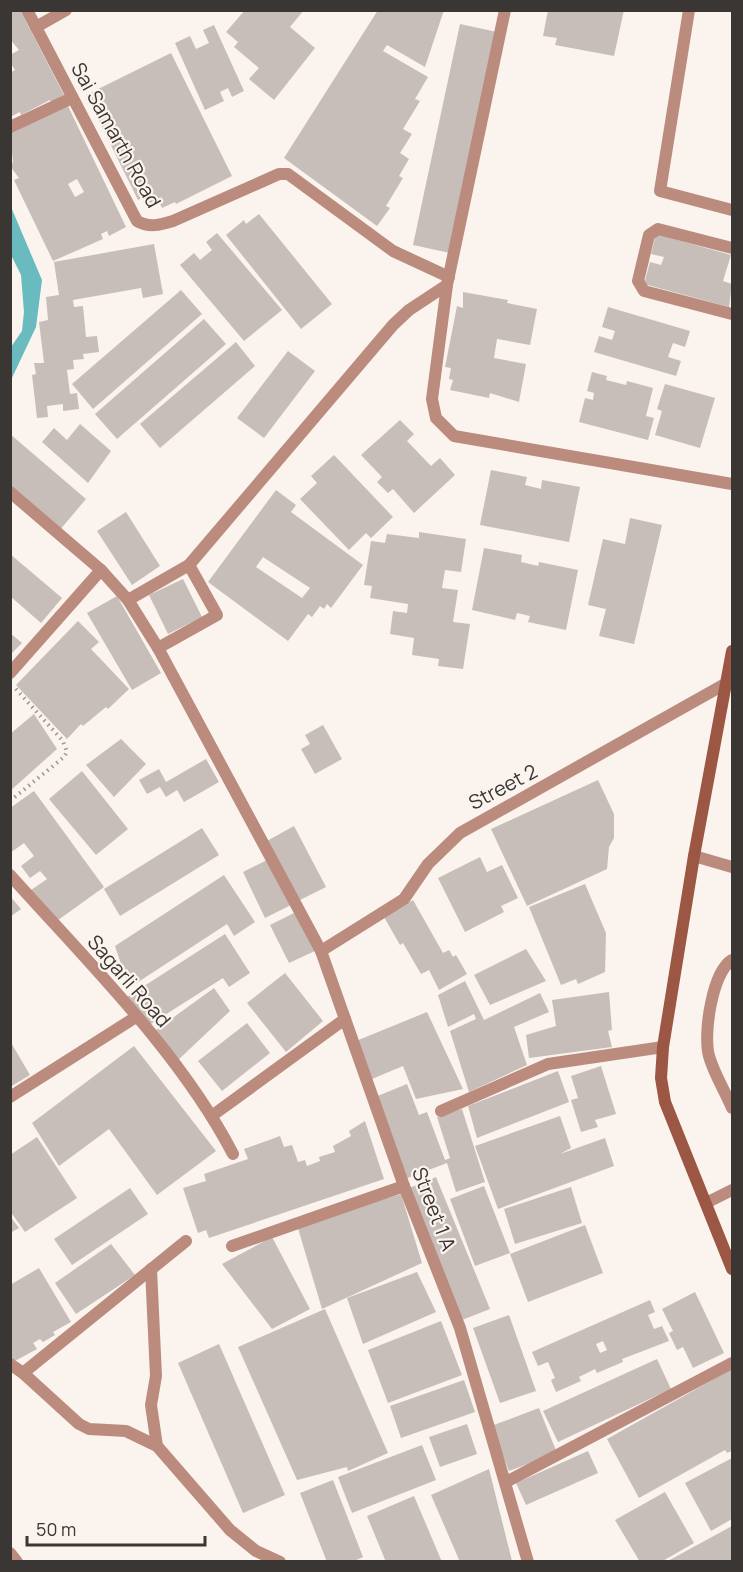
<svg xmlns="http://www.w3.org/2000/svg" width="743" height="1572" font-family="Manrope,sans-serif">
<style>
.water{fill:#69bbbf}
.building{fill:#c7beba;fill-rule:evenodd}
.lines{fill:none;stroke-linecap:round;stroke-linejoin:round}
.path{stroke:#9d9794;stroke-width:4;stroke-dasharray:1.5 4.5;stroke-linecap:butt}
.lane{stroke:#bb8b7d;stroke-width:12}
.street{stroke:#bb8b7d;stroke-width:12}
.secondary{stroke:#9b5743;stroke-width:12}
.labels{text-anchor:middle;stroke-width:4.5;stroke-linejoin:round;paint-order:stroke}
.street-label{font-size:20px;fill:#393634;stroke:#fbf3ee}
</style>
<rect width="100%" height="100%" fill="#fbf3ee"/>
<polygon class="water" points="11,207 42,280 36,327 11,380 11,347 22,331 24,312 21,275 11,255"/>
<g class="building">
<polygon points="10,10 20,10 65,97 52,104 50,100 21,115 20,112 10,117 10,73 15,70 10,62 10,55 19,50 10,39"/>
<polygon points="245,10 304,10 290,27 315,48 274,100 249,79 259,68 234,47 238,42 226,32"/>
<polygon points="378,10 444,10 425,67 387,45 383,51 428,77 415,99 420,101 403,129 412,134 400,153 409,159 399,176 403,178 386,206 390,208 377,226 284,158"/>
<polygon points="548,10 624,10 614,56 555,45 557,38 543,36"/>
<polygon points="460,24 497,32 450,253 413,245"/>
<polygon points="214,25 244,91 232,97 228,88 220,92 224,101 205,110 175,43 190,36 196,49 209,43 203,30"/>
<polygon points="171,53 232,176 176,204 175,202 162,208 160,204 151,208 149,202 145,204 142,198 138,200 86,95"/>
<path d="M67 104 126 227 109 236 107 231 101 234 103 239 53 261 14 180 19 178 10 166 13 162 10 131ZM77 179 84 192 75 197 68 184Z"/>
<polygon points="259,214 332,304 301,329 226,235 244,220 246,224"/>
<polygon points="217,233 282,310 244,341 180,265 194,253 200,260 212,250 206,242"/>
<polygon points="656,234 731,255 723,281 732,284 729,307 644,284 650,262 661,265 664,257 651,254"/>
<polygon points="154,244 163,294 143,298 141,288 73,300 74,307 83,306 86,337 97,336 99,352 83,354 84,359 73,360 74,369 67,370 70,394 77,393 79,409 63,411 63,404 47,406 48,417 37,418 32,375 36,374 34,363 44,363 39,322 48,320 46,297 59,295 54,262"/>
<polygon points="181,290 202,314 93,409 72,384"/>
<polygon points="463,292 508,300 507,303 537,309 530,345 497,339 494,358 526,364 519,402 490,393 489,398 450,390 453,380 449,379 451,368 445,367 457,306 463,308"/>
<polygon points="608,307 690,331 685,347 673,343 668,357 681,361 676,376 594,352 599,336 612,340 615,331 602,327"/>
<polygon points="204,319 226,344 117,439 95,414"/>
<polygon points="236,342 255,366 160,448 140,424"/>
<polygon points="288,351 315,371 264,438 237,418"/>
<polygon points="592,372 607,376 606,380 626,385 627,381 653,388 646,416 654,418 648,440 579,422 585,398 593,400 594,393 587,391"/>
<polygon points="665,384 715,398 700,448 655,435 662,411 657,409"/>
<polygon points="400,420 414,434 407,441 431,466 440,458 455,475 414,513 393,489 388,493 377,482 382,477 361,455"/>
<polygon points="80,424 111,451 88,483 42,442 54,428 67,440"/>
<polygon points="10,434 86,499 59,531 10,489"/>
<polygon points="334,455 393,517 371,538 366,533 349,550 300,499 317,483 311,476"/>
<polygon points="491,470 527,477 525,485 541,489 542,480 580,487 569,542 480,525"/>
<path d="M276 490 296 505 291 512 363 565 331 608 327 604 324 609 320 606 312 617 308 614 288 641 208 582ZM263 557 310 588 302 598 256 567Z"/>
<polygon points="126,512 160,566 132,585 97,531"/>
<polygon points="630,518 662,525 634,644 599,636 606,609 588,605 603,539 625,544"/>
<polygon points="419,532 466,539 461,572 445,570 442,588 458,590 453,622 470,624 463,669 438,666 439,659 412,655 414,638 390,634 393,611 407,613 408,604 370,598 372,586 364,585 371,541 385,543 387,534 419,538"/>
<polygon points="484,548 522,555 521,562 538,566 539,562 578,570 566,630 528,622 530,616 517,613 515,620 472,610"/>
<polygon points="10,554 62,598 41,623 10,596"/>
<polygon points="183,579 202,617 168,634 149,595"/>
<polygon points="117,596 161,673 132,690 87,613"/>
<polygon points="78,621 99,642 91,649 129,689 108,709 106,707 83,726 81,724 67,739 16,685"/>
<polygon points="10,633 22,643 10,655"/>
<polygon points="34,714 57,749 10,791 10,734"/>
<polygon points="323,725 342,759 315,774 301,749 310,744 305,735"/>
<polygon points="121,739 146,764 114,797 86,765"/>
<polygon points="206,759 219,782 184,802 177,790 166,797 160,787 147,794 139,780 159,769 166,782"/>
<polygon points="82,771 128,829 96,855 49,799"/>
<polygon points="598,780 614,814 614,838 609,847 607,869 527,906 491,829"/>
<polygon points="34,791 104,887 54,923 31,890 47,879 40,871 30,878 21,866 34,856 24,843 10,853 10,808"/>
<polygon points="294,826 326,887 296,902 265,842"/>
<polygon points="202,828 219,855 120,916 104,889"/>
<polygon points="480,857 487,872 502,865 518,898 501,906 504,912 465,932 438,878"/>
<polygon points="269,859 291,905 265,918 243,872"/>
<polygon points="224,875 255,922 234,936 227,924 129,988 115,946"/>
<polygon points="585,884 606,933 605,972 578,984 576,979 561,985 529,907"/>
<polygon points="10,896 21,909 10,917"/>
<polygon points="413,900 443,953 449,950 453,957 456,955 467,974 439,990 429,970 421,974 403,943 400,945 384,917"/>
<polygon points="298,911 317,950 289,963 270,925"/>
<polygon points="225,934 250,973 229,987 223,978 146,1027 127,997"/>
<polygon points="526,949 546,981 490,1005 474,975"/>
<polygon points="285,973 323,1021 286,1052 247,1003"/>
<polygon points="465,981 484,1020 540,993 549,1012 514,1027 527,1065 469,1092 450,1031 476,1019 474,1014 448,1027 438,995"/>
<polygon points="214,988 230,1011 178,1060 156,1030"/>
<polygon points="609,992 612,1030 608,1031 612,1047 529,1058 526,1035 556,1026 552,1000"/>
<polygon points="427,1012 463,1089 416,1099 403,1066 372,1079 356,1041"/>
<polygon points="247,1023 270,1053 222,1091 198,1061"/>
<polygon points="10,1041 30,1075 10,1087"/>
<polygon points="134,1046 216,1151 157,1195 109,1129 59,1166 32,1123"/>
<polygon points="601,1066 616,1114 595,1120 598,1127 581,1132 571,1100 578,1098 571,1076"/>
<polygon points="558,1071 569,1102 477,1138 468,1106"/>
<polygon points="407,1084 419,1115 427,1112 445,1160 450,1158 437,1117 462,1109 485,1182 456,1192 447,1163 405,1179 375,1097"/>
<polygon points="560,1116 571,1148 560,1154 605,1138 614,1166 498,1209 475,1146"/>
<polygon points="365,1121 384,1179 209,1238 206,1230 198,1233 183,1188 206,1181 204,1174 248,1159 244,1149 280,1136 284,1147 292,1145 298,1162 305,1160 307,1166 320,1161 319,1157 335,1152 333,1146 351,1136 349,1131"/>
<polygon points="37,1137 77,1198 25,1232 10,1211 10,1155"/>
<polygon points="436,1177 490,1309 462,1320 409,1188"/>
<polygon points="484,1186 510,1253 475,1266 450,1199"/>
<polygon points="571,1187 582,1223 515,1244 504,1209"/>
<polygon points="130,1188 148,1214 72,1265 54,1239"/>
<polygon points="401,1194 422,1263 322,1309 297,1225"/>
<polygon points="10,1216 19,1228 10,1233"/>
<polygon points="585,1225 603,1273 528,1302 510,1254"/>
<polygon points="272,1237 310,1309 272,1329 222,1264"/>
<polygon points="111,1244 135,1275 76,1314 55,1283"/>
<polygon points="39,1268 71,1322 53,1332 55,1335 43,1342 40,1339 33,1343 37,1349 13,1362 10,1358 10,1285"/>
<polygon points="417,1272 436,1312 363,1344 347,1298"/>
<polygon points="695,1292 724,1353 693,1368 683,1347 677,1350 669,1333 673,1331 662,1309"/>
<path d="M650 1300 655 1312 648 1315 654 1329 662 1326 669 1341 622 1359 623 1362 597 1373 595 1369 579 1377 581 1381 556 1392 551 1380 555 1378 548 1362 538 1366 532 1352ZM603 1341 607 1350 600 1353 596 1344Z"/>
<polygon points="325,1309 388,1453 348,1471 347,1467 297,1480 238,1347"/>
<polygon points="509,1315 536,1391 500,1403 473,1328"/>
<polygon points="441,1321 462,1375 388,1403 368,1350"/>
<polygon points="219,1344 285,1495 243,1513 178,1363"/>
<polygon points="657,1359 671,1389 558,1442 543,1411"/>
<polygon points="732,1369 732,1451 727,1453 725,1450 639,1498 607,1439"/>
<polygon points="464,1380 475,1412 401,1438 390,1406"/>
<polygon points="539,1408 557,1453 509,1471 491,1426"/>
<polygon points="467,1424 477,1454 440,1467 429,1437"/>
<polygon points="422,1445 436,1480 352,1513 338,1477"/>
<polygon points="588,1451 598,1473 526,1505 516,1483"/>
<polygon points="732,1458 732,1519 711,1531 685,1483"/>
<polygon points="489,1469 512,1561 460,1562 431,1495"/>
<polygon points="333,1480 363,1557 352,1562 327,1562 300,1493"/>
<polygon points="665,1492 694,1543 661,1562 640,1562 615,1520"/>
<polygon points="414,1496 442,1562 386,1562 367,1516"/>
<polygon points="732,1526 732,1562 666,1562"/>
</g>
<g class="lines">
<polyline class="path" points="10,801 64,757 67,752 63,741 15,688"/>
<g class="lane">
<polyline points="694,856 732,867"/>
<path d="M732 960C712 972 703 1035 709 1056 714 1074 725 1091 732 1108"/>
<polyline points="706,1203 732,1190"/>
<polyline points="232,1246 404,1186"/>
</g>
<g class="street">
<path d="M27 10 137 221C149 228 160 225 173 221L279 174H288L393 251 449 277"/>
<polyline points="505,10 447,285 432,399 436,418 454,436 732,484"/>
<polyline points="689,10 660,191 732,210"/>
<polyline points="36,27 66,10"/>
<polyline points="10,127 72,98"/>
<polyline points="732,248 658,229 649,235 638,281 644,291 732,314"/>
<polyline points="10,492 101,570 128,600 158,648 321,951 404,1186 460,1328 528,1562"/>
<polyline points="128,600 189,565 393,325 409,310 447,285"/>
<polyline points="158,648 217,615 189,565"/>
<polyline points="10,673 101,570"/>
<path d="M10 875C86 960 180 1052 233 1154"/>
<polyline points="321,951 404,899 428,864 460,833 725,684"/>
<polyline points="10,1097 136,1017"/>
<polyline points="441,1111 548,1064 663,1047"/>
<polyline points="213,1115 345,1019"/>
<polyline points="151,1269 156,1376 151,1405 157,1446 230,1530 256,1551 280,1562"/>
<polyline points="10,1364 23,1373 186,1241"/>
<polyline points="23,1373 79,1424 89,1429 126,1431 157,1446"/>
<polyline points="506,1482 732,1363"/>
<polyline points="10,1553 17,1562"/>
</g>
<polyline class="secondary" points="732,651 694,856 663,1047 661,1078 665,1102 732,1269"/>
</g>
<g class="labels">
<g class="street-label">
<text transform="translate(116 135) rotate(61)" y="7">Sai Samarth Road</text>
<text transform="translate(503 787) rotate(-28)" y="7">Street 2</text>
<text transform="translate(129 981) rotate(49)" y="7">Sagarli Road</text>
<text transform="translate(434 1209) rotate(69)" y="7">Street 1 A</text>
</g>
</g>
<rect width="743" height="1572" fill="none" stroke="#393634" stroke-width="24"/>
<path d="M27 1536v9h178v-9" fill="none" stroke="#393634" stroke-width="3"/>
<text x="36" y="1536" font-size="18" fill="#393634" stroke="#fbf3ee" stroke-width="4.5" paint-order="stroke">50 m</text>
</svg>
